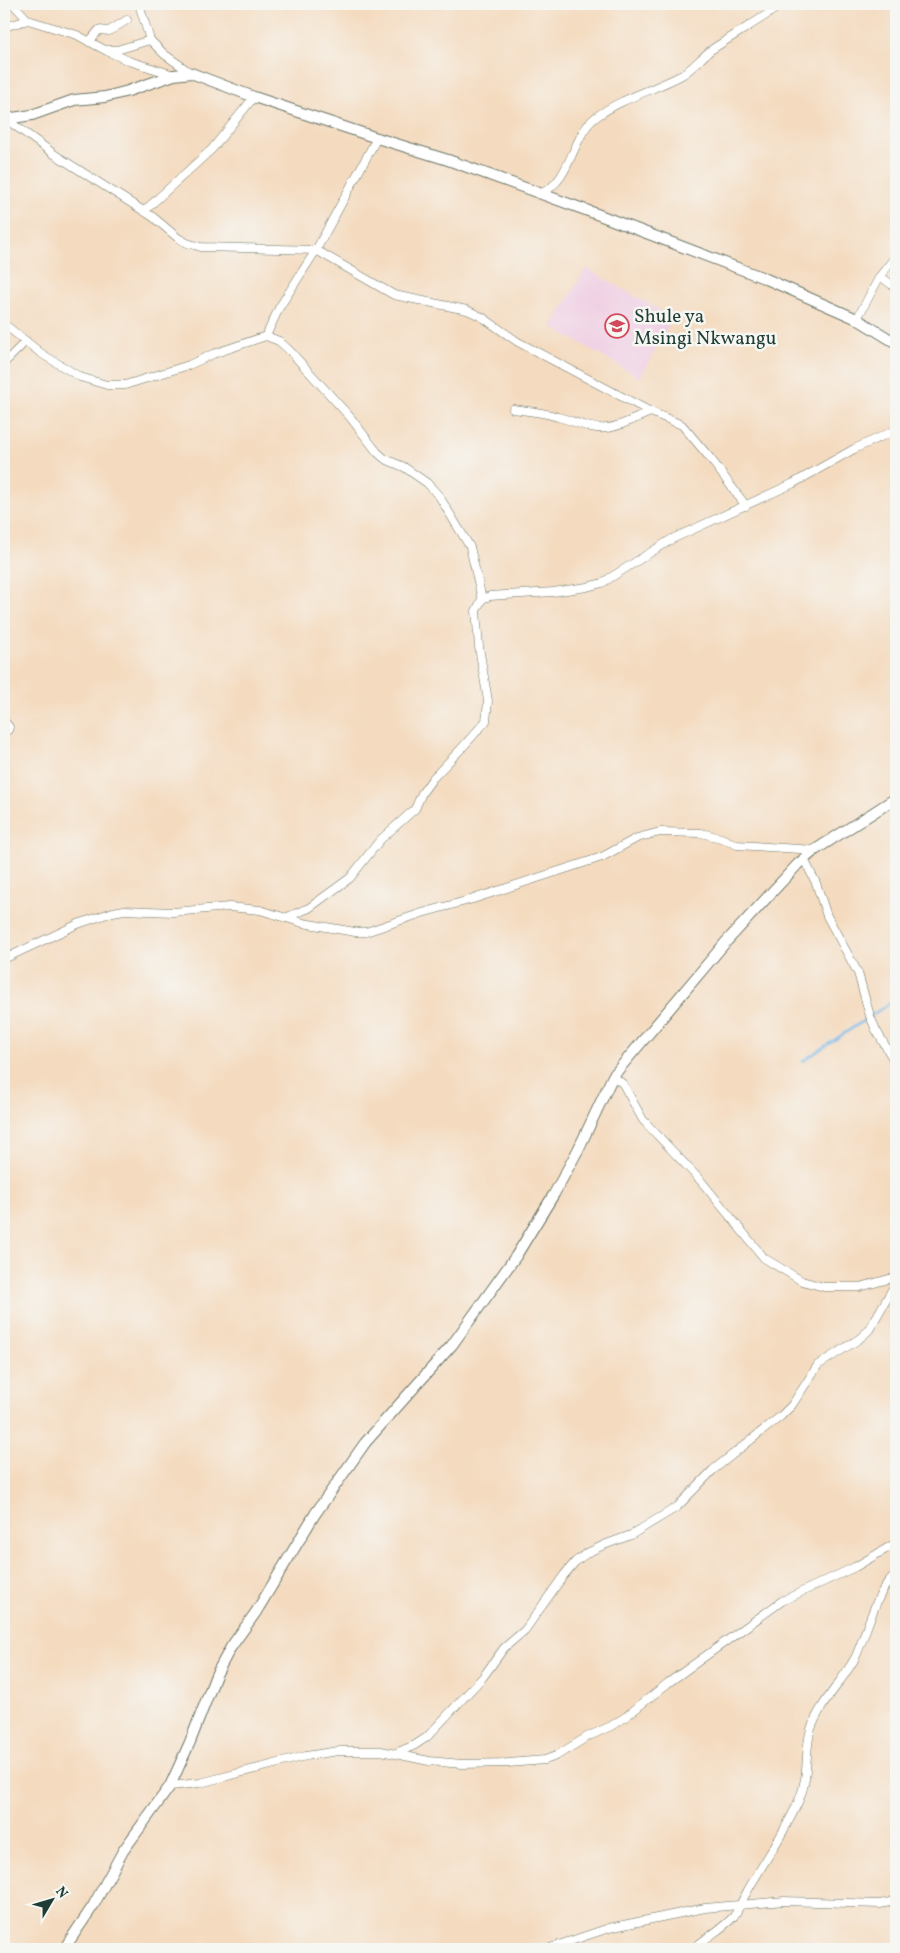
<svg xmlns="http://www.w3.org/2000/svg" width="900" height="1953" font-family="Vollkorn,serif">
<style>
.built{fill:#f0d0e4}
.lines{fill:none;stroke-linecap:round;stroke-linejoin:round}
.stream{stroke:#73b8ea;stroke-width:2.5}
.minor-casing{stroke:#6a7465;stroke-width:9}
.tertiary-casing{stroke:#6a7465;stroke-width:12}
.minor{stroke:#fff;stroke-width:8}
.tertiary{stroke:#fff;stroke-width:10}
.labels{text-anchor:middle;stroke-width:5;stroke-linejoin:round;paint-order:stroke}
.poi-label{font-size:19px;fill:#1f3d34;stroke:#f6f6f2;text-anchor:start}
</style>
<rect width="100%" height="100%" fill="#f6f6f2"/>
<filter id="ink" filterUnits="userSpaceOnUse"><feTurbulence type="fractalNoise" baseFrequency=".02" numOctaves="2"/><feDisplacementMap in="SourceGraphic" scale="10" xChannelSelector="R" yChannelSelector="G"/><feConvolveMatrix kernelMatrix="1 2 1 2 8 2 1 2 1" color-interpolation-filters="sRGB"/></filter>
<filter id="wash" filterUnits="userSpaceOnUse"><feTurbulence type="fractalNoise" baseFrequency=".0096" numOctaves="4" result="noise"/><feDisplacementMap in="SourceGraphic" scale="20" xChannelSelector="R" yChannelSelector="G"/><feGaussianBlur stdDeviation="1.12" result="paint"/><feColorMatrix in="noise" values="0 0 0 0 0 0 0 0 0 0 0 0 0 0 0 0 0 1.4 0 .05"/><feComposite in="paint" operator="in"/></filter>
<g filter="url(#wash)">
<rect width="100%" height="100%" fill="#f4dbc0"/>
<polygon class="built" points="586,268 673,318 640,378 552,327"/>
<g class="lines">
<polyline class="stream" points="803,1061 896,999"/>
</g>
</g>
<g filter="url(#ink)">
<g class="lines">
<g class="minor-casing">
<g id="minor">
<polyline points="13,4 28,20"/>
<polyline points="139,4 150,40 164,54 191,73"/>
<polyline points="4,27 28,20 77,35 105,50 117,50 150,40"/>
<polyline points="89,42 99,30 109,31 127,20"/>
<polyline points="107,51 129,61 174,75"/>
<polyline points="6,119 54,154 153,217 178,238 187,243 201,247 316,250 394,295 467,310 482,317 518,342 651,412"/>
<path d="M541 193C572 181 571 136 596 117 622 98 654 90 682 75 693 68 701 58 711 50 735 34 759 21 782 4"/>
<polyline points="144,211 212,149 254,97"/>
<polyline points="880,276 896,288"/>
<polyline points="857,319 880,276 896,256"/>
<polyline points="4,324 42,354 80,377 107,385 125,385 189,365 213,354 266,336 279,308 316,250 377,138"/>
<polyline points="266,336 279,341 290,351 350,417 377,452 385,459 404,467 427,483 439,496 470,547 482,599"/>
<polyline points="4,363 26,341"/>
<path d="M513 409C528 411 544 412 558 417 574 421 591 430 607 428 621 427 637 417 651 412L682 425 710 458 746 506"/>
<polyline points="4,721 9,727 8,730 4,732"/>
<polyline points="892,802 896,808"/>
<polyline points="804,859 816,883 827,916 858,973 870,1016 876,1030 896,1064"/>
<polyline points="285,918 309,908 350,878 380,840 415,809 422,793 433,778 460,750 486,721 488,701 479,647 476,611 482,599 490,596 553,592 587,587 602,583 672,539 792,484 854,449 896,430"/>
<polyline points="4,959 78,924 113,912 124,910 173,912 229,907 260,910 303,923 355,932 366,932 422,913 473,899 602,857 637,838 660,832 701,833 721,838 737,845 815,850"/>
<polyline points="613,1076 623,1084 643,1120 701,1181 764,1258 802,1281 824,1287 860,1287 896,1277"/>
<polyline points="396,1753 415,1745 427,1737 483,1677 504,1648 525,1630 564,1575 575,1562 587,1553 604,1545 631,1535 677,1507 713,1470 781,1416 792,1405 818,1365 859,1339 869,1330 896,1283"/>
<polyline points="170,1786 200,1783 306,1756 338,1751 381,1751 429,1761 462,1764 508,1763 545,1760 556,1756 587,1737 611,1726 624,1718 668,1683 782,1601 855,1567 896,1543"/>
<polyline points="547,1949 609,1928 705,1908 784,1901 880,1904 890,1902 896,1899"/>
<path d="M693 1949C706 1937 723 1929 734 1916 739 1909 742 1900 747 1892 764 1861 785 1833 799 1800 810 1774 804 1752 811 1729 820 1703 842 1682 855 1658 866 1635 877 1587 896 1574"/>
</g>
</g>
<g class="tertiary-casing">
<g id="tertiary">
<polyline points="4,118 6,119 32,115 74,100 105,97 128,91 174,75 191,73 254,97 377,138 448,160 594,213 764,278 857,319 896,343"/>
<polyline points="64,1949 93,1906 123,1851 170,1786 190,1742 216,1675 231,1647 256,1612 315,1514 365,1443 452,1345 516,1256 554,1194 578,1150 613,1076 725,943 798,864 815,850 896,798"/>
</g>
</g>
<use href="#minor" class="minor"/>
<use href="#tertiary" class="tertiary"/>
</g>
</g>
<defs>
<g id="school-ring" transform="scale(1.25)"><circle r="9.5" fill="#f6f6f2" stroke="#d1495b" stroke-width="1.5"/><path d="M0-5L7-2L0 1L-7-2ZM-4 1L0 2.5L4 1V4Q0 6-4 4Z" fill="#d1495b"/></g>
</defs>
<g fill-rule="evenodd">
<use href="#school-ring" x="617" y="326"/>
</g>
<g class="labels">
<g class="poi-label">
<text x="634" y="322">Shule ya<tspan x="634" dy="22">Msingi Nkwangu</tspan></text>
</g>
</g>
<rect width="900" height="1953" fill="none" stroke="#f6f6f2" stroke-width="20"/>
<g transform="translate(52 1900) rotate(52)" stroke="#f6f6f2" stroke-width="4" paint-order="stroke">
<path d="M0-4L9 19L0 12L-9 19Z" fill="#1f3d34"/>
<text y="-8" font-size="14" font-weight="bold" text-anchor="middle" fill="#1f3d34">N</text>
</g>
</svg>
